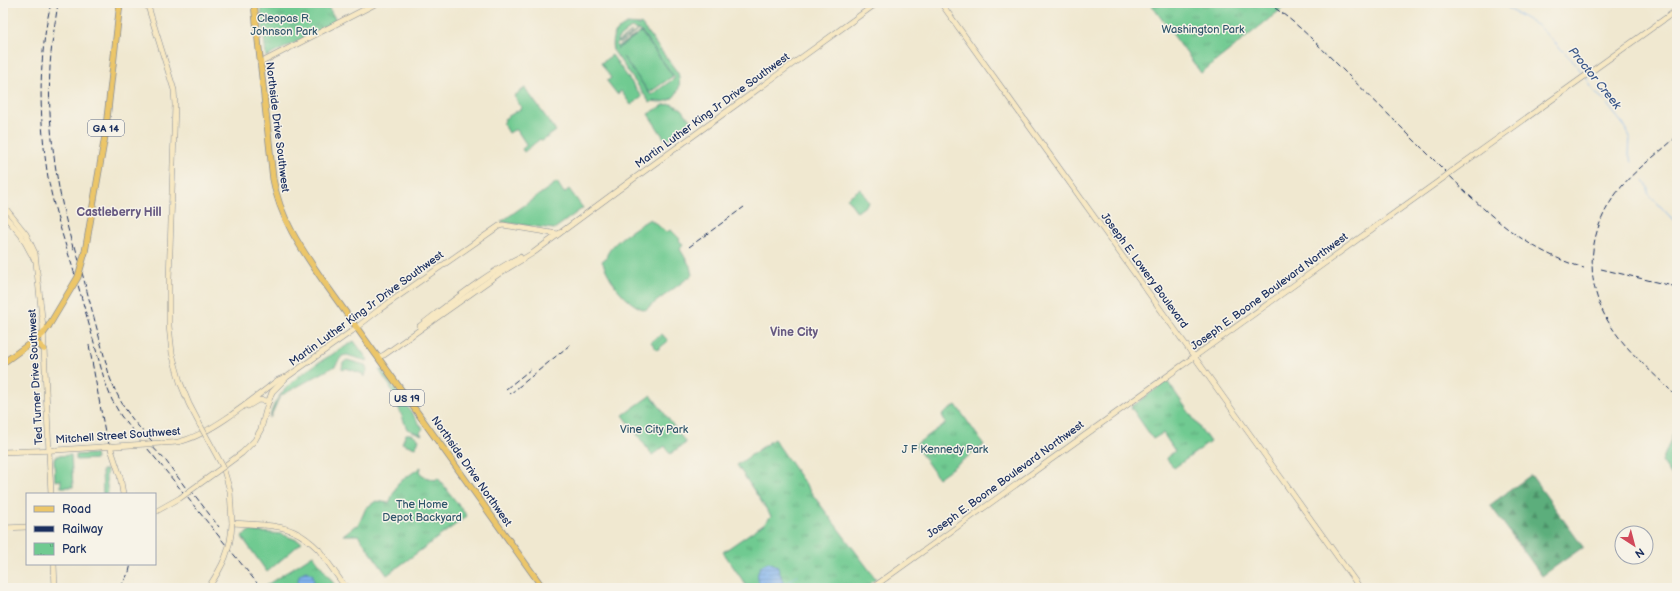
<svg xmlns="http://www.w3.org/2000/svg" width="1680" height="591" font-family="'Balsamiq Sans',sans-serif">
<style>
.grass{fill:#70ca91;stroke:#467c78;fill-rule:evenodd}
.forest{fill:url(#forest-firs);stroke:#3c6e6c}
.park{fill:url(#park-tufts);stroke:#467c78}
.garden{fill:url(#garden-furrows);stroke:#467c78}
.water{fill:url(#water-rules);stroke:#4e71a6}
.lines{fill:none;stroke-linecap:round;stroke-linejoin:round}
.stream{stroke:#81b3ed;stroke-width:1}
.secondary-casing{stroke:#868c97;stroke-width:6}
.primary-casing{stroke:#868c97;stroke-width:7}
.secondary{stroke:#f7e8c3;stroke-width:5}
.primary{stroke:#ecc669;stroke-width:5.5}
.rail{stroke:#1b2f5e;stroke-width:1;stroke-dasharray:6 3;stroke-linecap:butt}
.secondary-bridge-casing{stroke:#868c97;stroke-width:6;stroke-linecap:butt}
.primary-bridge-casing{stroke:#868c97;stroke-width:7;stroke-linecap:butt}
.secondary-bridge{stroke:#f7e8c3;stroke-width:5}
.primary-bridge{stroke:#ecc669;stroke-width:5.5}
.labels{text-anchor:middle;stroke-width:3;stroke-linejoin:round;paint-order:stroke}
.shield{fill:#f7f3e8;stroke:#5d6a87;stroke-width:1}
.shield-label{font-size:10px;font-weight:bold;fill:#1b2f5e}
.park-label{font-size:11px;fill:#30566b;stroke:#f7f3e8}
.street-label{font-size:11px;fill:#1b2f5e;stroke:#f7f3e8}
.water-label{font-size:12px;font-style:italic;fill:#3a5789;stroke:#f7f3e8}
.neighbourhood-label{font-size:12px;font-weight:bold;fill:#675a82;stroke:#f7f3e8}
</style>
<defs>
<pattern id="forest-firs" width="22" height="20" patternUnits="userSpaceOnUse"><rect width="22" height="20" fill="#5cae7b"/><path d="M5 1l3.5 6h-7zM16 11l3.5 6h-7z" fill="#4b8e68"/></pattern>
<pattern id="park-tufts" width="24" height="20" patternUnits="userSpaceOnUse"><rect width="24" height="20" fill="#70ca91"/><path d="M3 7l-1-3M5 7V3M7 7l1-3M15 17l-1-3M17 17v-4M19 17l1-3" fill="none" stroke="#5ba47a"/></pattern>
<pattern id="garden-furrows" width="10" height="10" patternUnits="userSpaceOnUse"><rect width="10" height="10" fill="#70ca91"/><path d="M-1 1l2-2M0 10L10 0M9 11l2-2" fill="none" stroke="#5ba47a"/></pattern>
<pattern id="water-rules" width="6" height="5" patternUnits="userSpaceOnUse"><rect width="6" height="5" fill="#81b3ed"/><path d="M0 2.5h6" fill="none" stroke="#6992c3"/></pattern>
</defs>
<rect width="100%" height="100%" fill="#f7f3e8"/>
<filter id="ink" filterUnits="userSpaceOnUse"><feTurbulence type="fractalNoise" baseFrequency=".025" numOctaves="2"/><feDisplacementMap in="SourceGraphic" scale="8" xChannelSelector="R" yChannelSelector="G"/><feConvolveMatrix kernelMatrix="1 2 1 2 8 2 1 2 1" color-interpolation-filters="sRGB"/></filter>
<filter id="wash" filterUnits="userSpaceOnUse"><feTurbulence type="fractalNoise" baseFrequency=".012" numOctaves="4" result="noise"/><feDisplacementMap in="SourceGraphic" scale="16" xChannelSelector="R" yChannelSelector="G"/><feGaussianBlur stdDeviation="0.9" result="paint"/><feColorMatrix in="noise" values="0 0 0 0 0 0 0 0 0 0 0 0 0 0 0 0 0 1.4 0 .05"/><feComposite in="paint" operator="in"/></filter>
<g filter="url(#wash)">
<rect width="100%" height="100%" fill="#f0e8d0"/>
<g class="grass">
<path d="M627 24 639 25 641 24 678 73C684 91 672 106 653 101L650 103 613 50C610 37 616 29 627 24ZM631 28 638 30 620 43 639 30 642 32 675 78 651 95 623 57 649 93 673 76 641 32 617 49 636 35 617 47 616 44 632 32 617 42V39Z"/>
<polygon points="612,55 642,97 631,105 621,91 617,94 607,81 611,78 601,63"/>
<polygon points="525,88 556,131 542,141 540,139 524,152 522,149 526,146 526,144 517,130 514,130 509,133 503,123 505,121 504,119 522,108 514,96"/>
<polygon points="671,104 682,109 692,123 668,139 664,138 648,114 664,105"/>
<polygon points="557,182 564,193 569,189 583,208 554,229 501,222"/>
<polygon points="860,189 869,202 868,204 857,212 847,198"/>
<path d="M650 219 666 232 671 230 680 239 679 240 683 245 680 249 690 266 692 275 645 310C623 302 610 280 602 261L606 258C609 243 637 227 650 219Z"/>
<path d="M354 341 368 360 367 361 347 355 342 356 335 366 280 396 270 418C275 382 327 359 354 341Z"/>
<polygon points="347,360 365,365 367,370 365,376 363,376 363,374 346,368 344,370 342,369 343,363"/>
<polygon points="381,369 423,429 420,432 422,435 407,429 390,386 379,370"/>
<path d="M406 434C411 433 416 436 419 440L415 448 402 443Z"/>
<polygon points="95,454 96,459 76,460 76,455"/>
<polygon points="71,455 73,487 61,487 61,480 55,481 54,458 57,458 57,456"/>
<polygon points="102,470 107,470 106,477 108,494 103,494"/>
<polygon points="249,531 281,534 302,542 267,572 242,537"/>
</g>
<polygon class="forest" points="1531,475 1583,547 1542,576 1490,505"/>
<g class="park">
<polygon points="268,3 326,3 337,22 266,57 261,8"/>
<polygon points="1150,3 1289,3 1201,73"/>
<polygon points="1167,381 1210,442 1174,468 1166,458 1175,451 1163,433 1153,439 1131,407"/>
<polygon points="651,395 686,443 670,454 665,446 652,455 623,415"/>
<polygon points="956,405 984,445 938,478 915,445 946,423 942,415"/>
<polygon points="1677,425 1677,483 1662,461"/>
<polygon points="774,439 810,491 876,579 864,588 748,588 723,552 765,523 771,516 737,465"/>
<polygon points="421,467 420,473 425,477 435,480 438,478 467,516 387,575 358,535 343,535 356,525 358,526 366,508 376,501 389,503 398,483"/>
<polygon points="313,555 337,588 262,588"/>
</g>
<polygon class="garden" points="662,334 668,341 657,350 651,342"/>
<g class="water">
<path d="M769 562 777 566 783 581 794 588H762C755 578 756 565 769 562Z"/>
<path d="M306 571 313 575 314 583 309 588C301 588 295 584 300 574Z"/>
</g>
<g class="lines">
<g class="stream">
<polyline points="1504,3 1509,9 1538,26 1572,60 1584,75"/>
<polyline points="1586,77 1594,92 1602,98 1626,128 1630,137 1629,155 1632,162"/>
<polyline points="1644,181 1648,187 1648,193 1677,224"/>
<polyline points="789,585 789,581 798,574"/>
</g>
</g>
</g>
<g filter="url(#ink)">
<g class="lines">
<g class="secondary-casing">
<g id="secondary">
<polyline points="147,3 174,90 175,105 169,279 169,326 172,353 180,382 189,404 200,425"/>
<polyline points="941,3 1360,588"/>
<polyline points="260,63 377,3"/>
<polyline points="1451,172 1677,10"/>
<polyline points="3,205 26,234 35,253 43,327 51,494"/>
<polyline points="3,214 21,235 34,259"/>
<path d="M420 326C449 304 487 273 520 257"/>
<polyline points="381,356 384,355 500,273 533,253 625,185 877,3"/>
<polyline points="248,406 258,400 269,401"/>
<path d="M161 443C168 443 176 443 182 441 212 433 253 399 278 380L285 377"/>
<polyline points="3,452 56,450"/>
<polyline points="264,525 232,523 230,491 223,467 242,453 255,440 261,429 267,406 272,392 287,377 352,331 380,309 499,226 503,225 558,234"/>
<polyline points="3,528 27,527"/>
<polyline points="319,550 346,588"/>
<polyline points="54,564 55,588"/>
<polyline points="872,588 1446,176"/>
</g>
</g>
<g class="primary-casing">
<g id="primary">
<path d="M254 3 273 179C280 219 302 250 324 282L543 588"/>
<polyline points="85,252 105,136 120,3"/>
<polyline points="31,344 37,343 44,349"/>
<polyline points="3,363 43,334 48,327"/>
</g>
</g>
<use href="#secondary" class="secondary"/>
<use href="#primary" class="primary"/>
<g class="rail">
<path d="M51 3C38 58 39 116 47 171 53 210 67 248 78 285 87 317 96 350 105 382L112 400 121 416 257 583"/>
<path d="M58 3C55 24 51 46 50 67 47 130 57 191 74 251"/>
<path d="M1275 8C1302 27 1324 51 1347 74 1378 104 1409 135 1440 166 1484 211 1522 249 1584 268"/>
<path d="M1677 136C1660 153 1637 168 1623 185 1588 225 1581 281 1611 326 1628 353 1655 374 1677 397"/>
<path d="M75 246 110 378C121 406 133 422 154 443"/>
<polyline points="689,247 744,207"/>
<polyline points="1601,269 1677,287"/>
<polyline points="89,345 105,432 126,494"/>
<polyline points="506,389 531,369"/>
<polyline points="510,394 571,344"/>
<polyline points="147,441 166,461 191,495"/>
<polyline points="190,489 219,527"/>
<polyline points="120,588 129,572 131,564"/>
</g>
<g class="secondary-bridge-casing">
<g id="secondary-bridge">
<polyline points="1446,176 1451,172"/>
<polyline points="110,446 120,476 123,494"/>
<polyline points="56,450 161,443"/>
<polyline points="155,512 180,498 223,467 200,425"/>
<path d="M264 525C288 527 301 532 319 550"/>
<path d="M208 588C223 566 231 550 232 523"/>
</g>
</g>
<g class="primary-bridge-casing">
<polyline id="primary-bridge" points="48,327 78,277 85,252"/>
</g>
<use href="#secondary-bridge" class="secondary-bridge"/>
<use href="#primary-bridge" class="primary-bridge"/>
</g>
</g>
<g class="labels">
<g class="shield">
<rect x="88" y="120" width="36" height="16" rx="3"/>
<rect x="390" y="390" width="34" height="16" rx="3"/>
</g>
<g class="shield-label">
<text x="106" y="132">GA 14</text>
<text x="407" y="402">US 19</text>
</g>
<g class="park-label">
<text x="284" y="22">Cleopas R.<tspan x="284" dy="13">Johnson Park</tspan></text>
<text x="1203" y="33">Washington Park</text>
<text x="654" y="433">Vine City Park</text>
<text x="945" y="453">J F Kennedy Park</text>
<text x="422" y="508">The Home<tspan x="422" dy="13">Depot Backyard</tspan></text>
</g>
<g class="street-label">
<text transform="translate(712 110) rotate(-36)" y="4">Martin Luther King Jr Drive Southwest</text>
<text transform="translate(278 127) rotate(83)" y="4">Northside Drive Southwest</text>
<text transform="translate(1145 270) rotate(54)" y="4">Joseph E. Lowery Boulevard</text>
<text transform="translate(1269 291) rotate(-36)" y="4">Joseph E. Boone Boulevard Northwest</text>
<text transform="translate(366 308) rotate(-36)" y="4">Martin Luther King Jr Drive Southwest</text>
<text transform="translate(35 377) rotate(-93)" y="4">Ted Turner Drive Southwest</text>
<text transform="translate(118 435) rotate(-4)" y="4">Mitchell Street Southwest</text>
<text transform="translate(472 471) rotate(55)" y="4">Northside Drive Northwest</text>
<text transform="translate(1005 479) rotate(-36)" y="4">Joseph E. Boone Boulevard Northwest</text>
</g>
<g class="water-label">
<text transform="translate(1595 78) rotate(51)" y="4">Proctor Creek</text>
</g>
<g class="neighbourhood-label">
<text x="119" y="216">Castleberry Hill</text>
<text x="794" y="336">Vine City</text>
</g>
</g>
<rect width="1680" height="591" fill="none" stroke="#f7f3e8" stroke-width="16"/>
<rect x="26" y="493" width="130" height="72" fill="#f7f3e8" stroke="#9fa5b1"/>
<rect x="34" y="506" width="20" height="6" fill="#ecc669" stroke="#9fa5b1"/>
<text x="62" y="513" font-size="12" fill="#1b2f5e">Road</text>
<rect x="34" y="526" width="20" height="6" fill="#1b2f5e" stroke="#9fa5b1"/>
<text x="62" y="533" font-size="12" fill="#1b2f5e">Railway</text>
<rect x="34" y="543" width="20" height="12" fill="url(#park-tufts)" stroke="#9fa5b1"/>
<text x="62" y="553" font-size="12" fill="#1b2f5e">Park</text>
<g transform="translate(1634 545) rotate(144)"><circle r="19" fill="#f7f3e8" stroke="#9fa5b1"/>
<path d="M0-3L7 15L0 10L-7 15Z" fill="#d1495b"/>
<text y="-6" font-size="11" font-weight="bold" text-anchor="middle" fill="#1b2f5e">N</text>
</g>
</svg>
